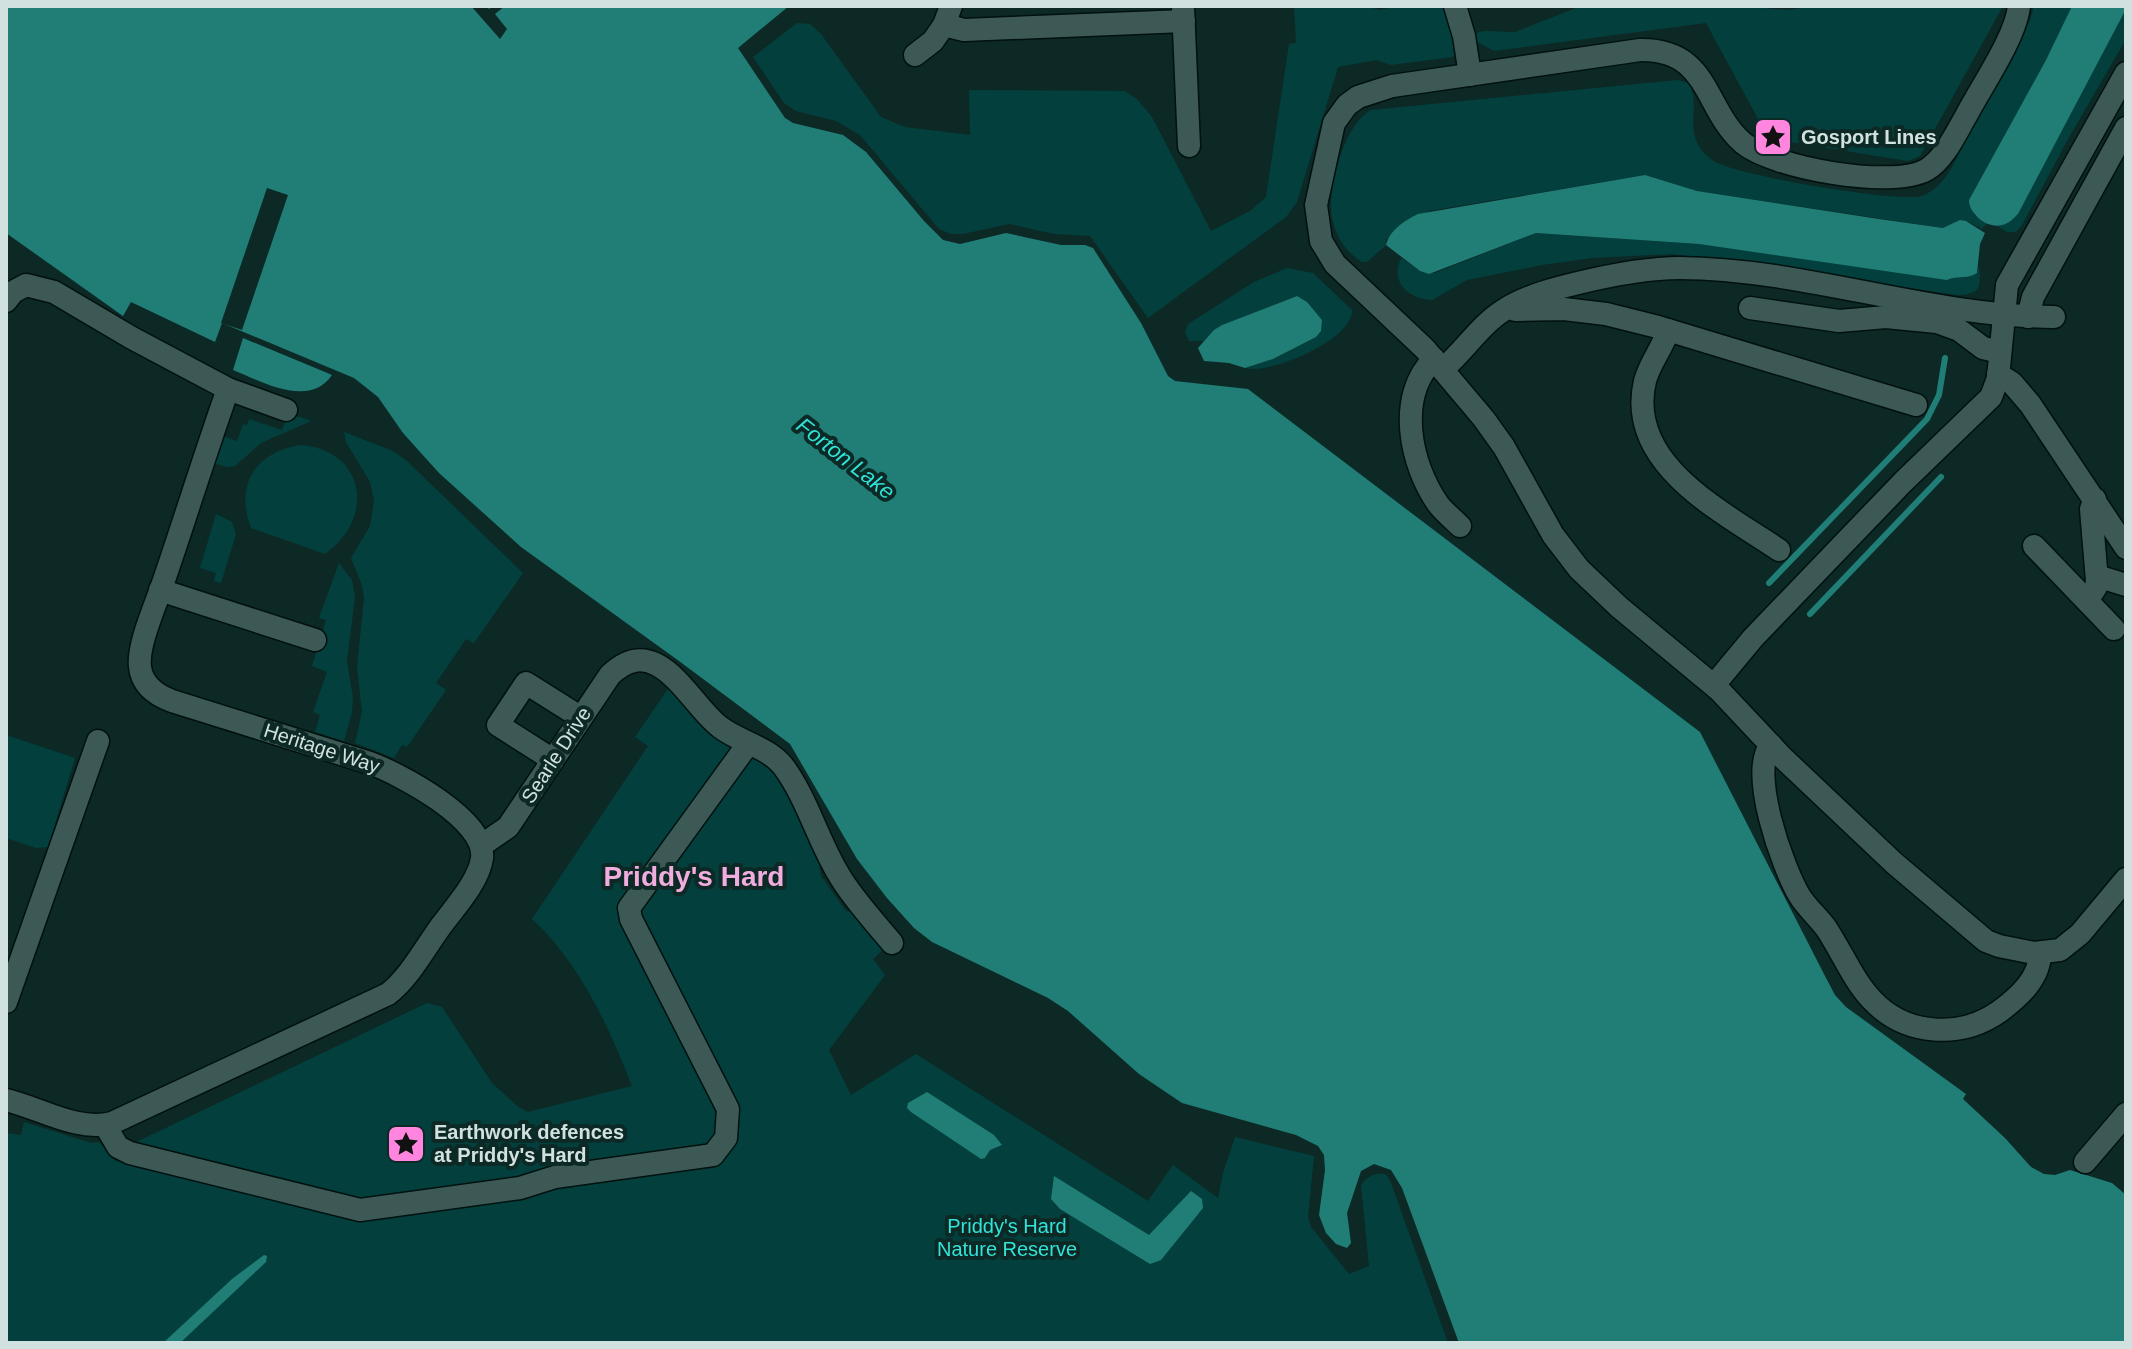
<svg xmlns="http://www.w3.org/2000/svg" width="2132" height="1349" font-family="Helvetica,sans-serif">
<style>
.green{fill:#03403d}
.water{fill:#207e77}
.pier{fill:#0c2926}
.lines{fill:none;stroke-linecap:round;stroke-linejoin:round}
.stream{stroke:#207e77;stroke-width:6}
.minor-casing{stroke:#00110f;stroke-width:25}
.minor{stroke:#3d5956;stroke-width:22}
.labels{text-anchor:middle;stroke-width:8;stroke-linejoin:round;paint-order:stroke}
.poi-label{font-size:20px;font-weight:bold;fill:#d1e1df;stroke:#0c2926;text-anchor:start}
.street-label{font-size:20px;fill:#d1e1df;stroke:#0c2926}
.park-label{font-size:20px;fill:#32e3d8;stroke:#0c2926}
.water-label{font-size:22px;font-style:italic;fill:#2fe1d6;stroke:#0c2926}
.district-label{font-size:28px;font-weight:bold;fill:#f1addd;stroke:#0c2926}
</style>
<rect width="100%" height="100%" fill="#0c2926"/>
<g class="green">
<polygon points="1294,6 1365,6 1380,10 1397,6 1445,6 1458,43 1453,57 1391,65 1376,60 1338,67 1297,202 1286,217 1148,318 1090,236 1054,234 1009,224 963,234 951,234 939,229 860,135 836,121 796,111 784,103 753,57 797,23 810,24 821,34 881,117 905,127 970,135 969,90 1125,91 1137,99 1152,117 1211,231 1250,211 1266,197 1289,44 1296,43"/>
<polygon points="1581,6 1739,6 1787,10 1819,6 2003,6 1920,156 1908,161 1777,140 1763,128 1706,23 1494,51 1474,40 1472,34 1484,31 1515,32"/>
<path d="M2034 6H2072L2046 60 1969 200 1974 215 1987 223 1982 229C1959 215 1964 223 1943 228L1697 191 1645 175 1429 211 1386 240V245L1367 262H1362C1346 252 1335 236 1332 217 1327 189 1344 124 1371 110L1678 80 1688 83C1704 107 1678 134 1712 160 1732 175 1898 203 1922 196 1936 191 1945 179 1952 167L2030 20Z"/>
<polygon points="2126,9 2126,39 2068,139 2022,225 2016,232 2007,232 1997,226 2005,224 2018,214"/>
<path d="M1536 233 1699 244 1952 277 1965 278 1977 273 1979 266C1981 287 1981 294 1958 295L1672 254 1592 258 1542 265 1467 280 1432 300C1408 298 1390 283 1401 258L1420 271 1435 273Z"/>
<path d="M1287 268 1313 273 1352 310C1353 340 1270 375 1245 368L1273 359 1316 337 1322 320 1306 302 1297 296 1222 325 1205 341H1189L1185 332 1188 324 1254 282Z"/>
<polygon points="288,413 311,421 261,443 235,466 227,467 213,463 223,436 237,441 243,424 247,425 249,419 282,430"/>
<polygon points="344,432 393,451 407,461 523,573 474,643 466,639 436,683 446,690 407,747 402,745 394,758 355,743 362,712 357,667 364,599 362,585 351,558 370,526 374,501 370,482 346,442"/>
<path d="M300 445C364 449 377 517 325 554L251 528C235 485 254 453 300 445Z"/>
<polygon points="216,514 232,522 236,534 221,583 214,581 216,573 200,568"/>
<polygon points="339,563 352,580 355,597 347,661 353,698 352,712 344,741 315,732 320,715 313,712 327,672 312,666 326,620 319,618"/>
<path d="M670 686 720 740 759 762 768 764 778 775 817 853 821 876 846 911 858 913 886 947 873 959 885 975 829 1050 851 1095 916 1054 1148 1201 1173 1165 1218 1198 1223 1173 1235 1137 1314 1156 1308 1217 1311 1227 1349 1274 1369 1266 1361 1185C1367 1176 1375 1173 1385 1174L1390 1180 1448 1343H6V1133L21 1135 24 1122 91 1143 99 1142 116 1162 126 1147 427 1003 442 1007 492 1083 517 1106 528 1112 632 1086C609 1027 580 963 532 919L648 746 635 737Z"/>
<polygon points="6,735 75,758 48,847 36,848 6,838"/>
</g>
<g class="water">
<polygon points="6,6 789,6 738,48 785,118 793,123 843,135 866,152 924,221 943,240 960,244 1006,233 1061,245 1085,245 1093,248 1141,323 1168,376 1175,381 1248,389 1700,732 1825,976 1835,995 1846,1007 1966,1094 1963,1099 2005,1138 2031,1167 2044,1174 2055,1175 2070,1170 2112,1183 2126,1195 2126,1343 1459,1343 1402,1188 1391,1170 1374,1164 1361,1171 1347,1213 1351,1243 1347,1248 1336,1244 1326,1233 1319,1215 1325,1170 1324,1155 1318,1146 1296,1135 1182,1103 1139,1074 1068,1011 1048,998 932,942 914,928 887,898 857,859 790,744 679,661 521,547 439,473 403,433 378,397 354,378 222,323 215,342 131,302 123,316 6,233"/>
<path d="M2072 6H2126V9L2018 214C2013 219 2008 224 2002 225 1987 229 1969 214 1969 200L2046 60Z"/>
<path d="M1645 175 1697 191 1879 219 1943 228 1960 220 1966 221 1985 233 1980 244 1977 273C1967 280 1957 275 1947 280L1699 244 1536 233 1429 274 1420 271 1386 245C1389 231 1405 220 1418 214Z"/>
<polygon points="1297,296 1307,302 1322,320 1321,331 1316,337 1273,359 1245,368 1229,363 1204,361 1198,348 1214,330 1222,325"/>
<path d="M243 338 325 372 332 375C309 409 261 381 233 370Z"/>
<polygon points="927,1092 994,1135 1002,1145 990,1150 985,1158 981,1159 911,1112 907,1108 908,1103"/>
<polygon points="1054,1176 1149,1235 1191,1191 1202,1199 1203,1208 1161,1260 1150,1264 1060,1209 1051,1199"/>
<polygon points="264,1255 267,1256 266,1262 180,1343 163,1343 232,1279"/>
</g>
<g class="pier">
<polygon points="471,6 486,6 489,9 493,6 505,6 495,14 507,29 500,39"/>
<polygon points="267,188 288,195 242,330 221,323"/>
</g>
<g class="lines">
<g class="stream">
<polyline points="1769,583 1927,419 1939,395 1945,358"/>
<polyline points="1810,614 1941,477"/>
</g>
<g class="minor-casing">
<g id="minor">
<polyline points="1455,6 1464,36 1470,75"/>
<path d="M2019 6C2016 37 1981 87 1966 116 1956 133 1944 160 1926 170 1891 189 1773 168 1743 143 1703 108 1710 49 1640 50L1392 86 1358 97 1347 105 1334 123 1316 205 1321 241 1335 264 1425 349 1484 419 1504 447 1553 535 1579 569 1619 607 1719 690 1783 758 1894 863 1986 941 1999 946 2034 953 2060 950 2080 934 2126 879"/>
<polyline points="1183,7 1189,146"/>
<polyline points="944,25 951,6"/>
<polyline points="915,55 933,41 944,25 964,30 1184,21"/>
<polyline points="6,301 13,292 26,285 54,292 132,338 228,389 286,410"/>
<polyline points="1750,308 1839,321 1886,317 1937,322 1959,330 1983,348 2000,352"/>
<polyline points="1515,310 1564,309 1606,314 1658,327 1916,405"/>
<polyline points="2028,317 2033,297 2126,128"/>
<path d="M1668 330C1663 348 1650 362 1645 381 1625 464 1723 512 1779 550"/>
<path d="M1434 359C1396 396 1410 464 1438 504 1444 512 1453 519 1460 526"/>
<path d="M1443 369C1465 350 1480 325 1504 310 1526 296 1553 289 1578 283 1611 275 1646 268 1680 268 1806 269 1928 316 2054 317"/>
<polyline points="1998,374 2012,383 2030,404 2126,548"/>
<polyline points="2034,546 2114,629"/>
<polyline points="2097,576 2126,585"/>
<polyline points="160,590 315,640"/>
<polyline points="2087,601 2096,587 2097,581 2091,509 2095,499"/>
<polyline points="1714,685 1753,638 1903,482 1991,397 1998,378 2007,285 2126,73"/>
<path d="M1771 745C1748 771 1783 868 1799 895 1806 907 1818 917 1826 928 1842 952 1853 980 1872 1000 1906 1036 1961 1039 2000 1011 2019 997 2040 978 2040 953"/>
<polyline points="553,760 498,725 526,683 580,717"/>
<path d="M482 845 508 827 610 675C658 629 689 704 720 727 739 742 768 747 783 766 807 798 818 841 839 875 853 899 874 921 892 943"/>
<polyline points="6,1002 98,741"/>
<path d="M6 1100C40 1108 77 1132 112 1123L388 994C409 978 425 948 441 926 455 907 479 881 482 858 487 820 400 774 370 763L172 701C156 695 142 685 140 667 137 646 156 604 163 583 185 519 205 454 228 389"/>
<polyline points="105,1125 118,1147 130,1153 360,1210 520,1188 555,1177 713,1155 726,1138 728,1109 631,919 629,908 748,744"/>
<polyline points="2085,1162 2126,1114"/>
</g>
</g>
<use href="#minor" class="minor"/>
</g>
<defs>
<g id="sight-square" transform="scale(2)"><rect x="-9" y="-9" width="18" height="18" rx="4" fill="#ff85de" stroke="#0c2926"/><path d="M0-6L1.8-2.2L6-1.7L2.9 1.2L3.7 5.4L0 3.3L-3.7 5.4L-2.9 1.2L-6-1.7L-1.8-2.2Z" fill="#111"/></g>
</defs>
<g fill-rule="evenodd">
<use href="#sight-square" x="1773" y="137"/>
<use href="#sight-square" x="406" y="1144"/>
</g>
<g class="labels">
<g class="poi-label">
<text x="1801" y="144">Gosport Lines</text>
<text x="434" y="1139">Earthwork defences<tspan x="434" dy="23">at Priddy's Hard</tspan></text>
</g>
<g class="street-label">
<text transform="translate(322 748) rotate(18)" y="7">Heritage Way</text>
<text transform="translate(556 755) rotate(-57)" y="7">Searle Drive</text>
</g>
<g class="park-label">
<text x="1007" y="1233">Priddy's Hard<tspan x="1007" dy="23">Nature Reserve</tspan></text>
</g>
<g class="water-label">
<text transform="translate(846 458) rotate(38)" y="8">Forton Lake</text>
</g>
<g class="district-label">
<text x="694" y="886">Priddy's Hard</text>
</g>
</g>
<rect width="2132" height="1349" fill="none" stroke="#d1e1df" stroke-width="16"/>
</svg>
